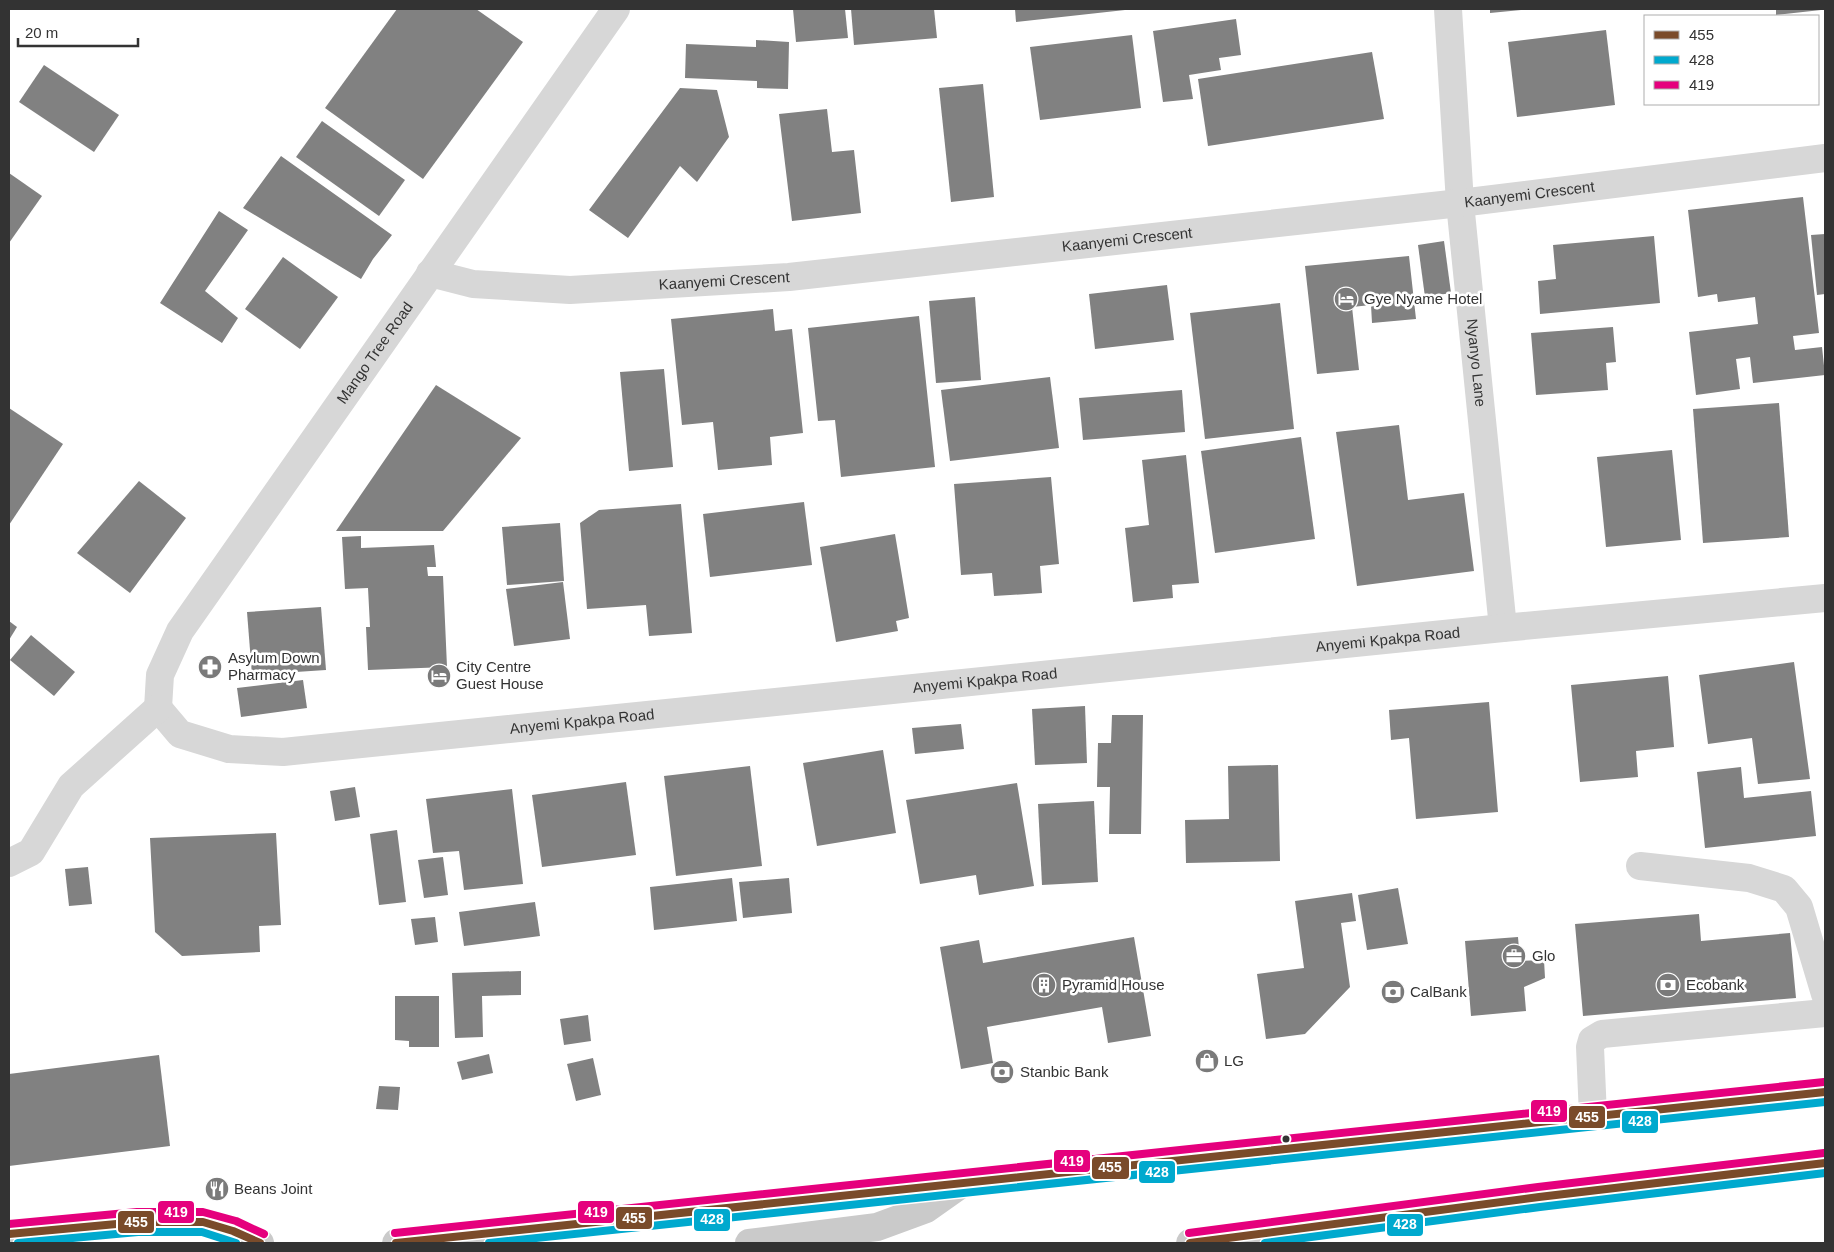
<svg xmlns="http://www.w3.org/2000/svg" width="1834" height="1252" font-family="Arial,sans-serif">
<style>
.building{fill:#818181}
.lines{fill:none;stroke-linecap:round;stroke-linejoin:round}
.minor{stroke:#d7d7d7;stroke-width:28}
.major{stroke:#cacaca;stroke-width:28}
.bus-1-casing{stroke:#fff;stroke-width:11}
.bus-2-casing{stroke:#fff;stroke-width:11}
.bus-3-casing{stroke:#fff;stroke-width:11}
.bus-1{stroke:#7a4b2a;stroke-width:8}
.bus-2{stroke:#00a9ce;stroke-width:8}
.bus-3{stroke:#e5007d;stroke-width:8}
.bus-dot{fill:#333;stroke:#fff;stroke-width:2}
.labels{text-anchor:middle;stroke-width:5;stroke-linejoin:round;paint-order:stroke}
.street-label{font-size:15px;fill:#333;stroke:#fff}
.poi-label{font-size:15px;fill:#333;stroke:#fff;text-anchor:start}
.line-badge{stroke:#fff;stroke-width:2}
.badge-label{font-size:14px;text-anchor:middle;font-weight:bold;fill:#fff}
</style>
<rect width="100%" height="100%" fill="#fff"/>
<g class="building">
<polygon points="397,9 476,9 523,42 423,179 325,108"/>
<polygon points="793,9 845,9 848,38 796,42"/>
<polygon points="851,9 934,9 937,38 854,45"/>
<polygon points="1015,9 1125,9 1125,10 1016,22"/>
<polygon points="1490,9 1521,9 1521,10 1490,13"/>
<polygon points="1776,9 1821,9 1821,10 1776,15"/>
<polygon points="1236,19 1241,55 1219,58 1221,70 1189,75 1193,99 1163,102 1153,31"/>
<polygon points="1606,30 1615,105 1517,117 1508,42"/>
<polygon points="1132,35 1141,108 1040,120 1030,47"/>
<polygon points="756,40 789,42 788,89 757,88 757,81 685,78 686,44 756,47"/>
<polygon points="1372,52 1384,119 1208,146 1198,79"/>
<polygon points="44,65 119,115 94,152 19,102"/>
<polygon points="983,84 994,197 951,202 939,88"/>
<polygon points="680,88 717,90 729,137 697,182 680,166 628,238 589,210"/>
<polygon points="827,109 832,152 854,150 861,213 792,221 779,114"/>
<polygon points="322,121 405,180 379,216 296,157"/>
<polygon points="281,156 392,235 373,259 361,279 243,208"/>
<polygon points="9,173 42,196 9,243"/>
<polygon points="1803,197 1819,333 1793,336 1795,350 1822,347 1825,375 1753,383 1750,357 1736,359 1740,389 1696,395 1689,332 1758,324 1755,297 1718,302 1717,294 1698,297 1688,210"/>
<polygon points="219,211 248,230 205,291 238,318 222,343 160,303"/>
<polygon points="1825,234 1825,294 1817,295 1811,235"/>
<polygon points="1654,236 1660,303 1540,314 1538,281 1556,279 1553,245"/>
<polygon points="1444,241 1451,293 1425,297 1418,245"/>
<polygon points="1409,256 1416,319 1372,323 1371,305 1352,307 1359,370 1317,374 1305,266"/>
<polygon points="283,257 338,297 300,349 245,309"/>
<polygon points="1167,285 1174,340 1095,349 1089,294"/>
<polygon points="975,297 981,380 936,383 929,301"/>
<polygon points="1280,303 1294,429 1205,439 1190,313"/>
<polygon points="773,309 775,331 792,329 803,433 770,437 772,465 718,470 713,422 682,425 671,319"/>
<polygon points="919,316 935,467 841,477 835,420 818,421 808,328"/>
<polygon points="1613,327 1616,362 1606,363 1608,390 1536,395 1531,333"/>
<polygon points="664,369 673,467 629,471 620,372"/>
<polygon points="1050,377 1059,448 950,461 941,390"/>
<polygon points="436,385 521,438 443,531 336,531"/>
<polygon points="1182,390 1185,432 1083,440 1079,398"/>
<polygon points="1779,403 1789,537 1703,543 1693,409"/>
<polygon points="9,408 63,444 9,525"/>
<polygon points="1399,425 1408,500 1464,493 1474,571 1357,586 1336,432"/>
<polygon points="1301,437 1315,539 1215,553 1201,451"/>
<polygon points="1672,450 1681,540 1606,547 1597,457"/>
<polygon points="1186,455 1199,583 1172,585 1173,598 1133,602 1125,528 1149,525 1142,460"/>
<polygon points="1051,477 1059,564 1040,566 1042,593 994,596 992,573 961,575 954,484"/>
<polygon points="139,481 186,518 130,593 77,553"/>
<polygon points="804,502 812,565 710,577 703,514"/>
<polygon points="681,504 692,633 649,636 646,605 587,609 580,523 599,510"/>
<polygon points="560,523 564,581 507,585 502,527"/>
<polygon points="895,534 909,618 896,621 898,631 836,642 820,547"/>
<polygon points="361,536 361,548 434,545 436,567 427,567 428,576 443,576 447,667 368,670 366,627 370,627 368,588 345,589 342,537"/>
<polygon points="563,582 570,639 514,646 506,589"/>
<polygon points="321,607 326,670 252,675 247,612"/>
<polygon points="9,621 17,627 9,640"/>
<polygon points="31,635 75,672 54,696 10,660"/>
<polygon points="1794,662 1810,779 1758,784 1752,738 1708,744 1699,675"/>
<polygon points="1668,676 1674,747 1636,751 1638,777 1580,782 1571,685"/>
<polygon points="303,680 307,708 241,717 237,688"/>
<polygon points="1489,702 1498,812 1416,819 1409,738 1391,740 1389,710"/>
<polygon points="1085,706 1087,763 1035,765 1032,709"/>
<polygon points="1112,715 1143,715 1141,834 1109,834 1110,787 1097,787 1098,743 1111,743"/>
<polygon points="961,724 964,749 915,754 912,728"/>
<polygon points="883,750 896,833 817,846 803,763"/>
<polygon points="1278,765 1280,861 1186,863 1185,820 1229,819 1228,766"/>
<polygon points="750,766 762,866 676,876 664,776"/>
<polygon points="1741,767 1744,798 1811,791 1816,836 1705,848 1697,772"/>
<polygon points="626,782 636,855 542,867 532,795"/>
<polygon points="1017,783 1034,886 979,895 976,875 920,884 906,800"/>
<polygon points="355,787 360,817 335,821 330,791"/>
<polygon points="512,789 523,884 464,890 459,851 433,853 426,799"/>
<polygon points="1094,801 1098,882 1042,885 1038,804"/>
<polygon points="397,830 406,902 379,905 370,834"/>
<polygon points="276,833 281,925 259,926 260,952 182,956 155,932 150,838"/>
<polygon points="443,857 448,895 424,898 418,860"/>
<polygon points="88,867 92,904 69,906 65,869"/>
<polygon points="732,878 737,921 654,930 650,887"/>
<polygon points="789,878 792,913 743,918 739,882"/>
<polygon points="1398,888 1408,944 1367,950 1358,895"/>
<polygon points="1352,893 1356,921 1341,923 1350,987 1305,1034 1266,1039 1257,974 1304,968 1295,901"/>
<polygon points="535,902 540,936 464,946 459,912"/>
<polygon points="1699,914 1701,941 1790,933 1796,998 1583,1016 1575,924"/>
<polygon points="435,917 438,942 415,945 411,919"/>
<polygon points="1134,937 1151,1036 1108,1043 1102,1007 987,1027 993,1063 961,1069 940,947 979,940 983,963"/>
<polygon points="1518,937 1520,961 1544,960 1545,978 1524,987 1526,1011 1471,1016 1465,941"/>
<polygon points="521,971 521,995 482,996 483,1037 455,1038 452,973"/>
<polygon points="395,996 439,996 439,1047 409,1047 409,1041 395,1040"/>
<polygon points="588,1015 591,1041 564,1045 560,1019"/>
<polygon points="489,1054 493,1073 462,1080 457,1062"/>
<polygon points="159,1055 170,1146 9,1166 9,1074"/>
<polygon points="593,1058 601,1095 576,1101 567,1064"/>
<polygon points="379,1086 400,1087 398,1110 376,1109"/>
</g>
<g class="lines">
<g class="minor">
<path id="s1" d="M1448 9 1460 203 1503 628"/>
<path id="s2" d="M430 273 473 284 570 290 789 277 1460 203 1825 158"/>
<path id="s3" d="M158 708 180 734 229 749 283 752 1503 628 1825 598"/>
<path id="s4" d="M158 708 160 675 180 631 616 9"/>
<polyline points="9,863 31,852 71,786 158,708"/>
<polyline points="1640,866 1749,878 1784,889 1799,907 1825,994"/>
<polyline points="1593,1116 1590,1047 1592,1040 1602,1034 1825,1013"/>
</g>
<g class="major">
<polyline points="9,1234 138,1222 203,1222 233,1231 260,1243"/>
<polyline points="396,1243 1825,1092"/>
<polyline points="749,1243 877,1227 926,1209 960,1185"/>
<polyline points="1190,1243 1539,1197 1825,1163"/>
</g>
<g class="bus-1-casing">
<g id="bus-1">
<polyline points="9,1234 138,1222 203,1222 233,1231 260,1243"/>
<polyline points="396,1243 1825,1092"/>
<polyline points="1190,1243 1539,1197 1825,1163"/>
</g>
</g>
<g class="bus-2-casing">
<g id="bus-2">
<polyline points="18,1243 138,1232 202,1232 236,1243"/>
<polyline points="489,1243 1825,1102"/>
<polyline points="1265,1243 1540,1207 1825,1173"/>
</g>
</g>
<g class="bus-3-casing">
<g id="bus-3">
<polyline points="9,1224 137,1212 203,1212 236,1221 264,1234"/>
<polyline points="395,1233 1824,1082"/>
<polyline points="1189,1233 1538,1187 1824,1153"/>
</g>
</g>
<use href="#bus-1" class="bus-1"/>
<use href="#bus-2" class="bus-2"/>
<use href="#bus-3" class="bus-3"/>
</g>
<defs>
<g id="hotel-disc" transform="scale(1.25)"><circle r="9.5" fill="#7a7a7a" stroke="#fff"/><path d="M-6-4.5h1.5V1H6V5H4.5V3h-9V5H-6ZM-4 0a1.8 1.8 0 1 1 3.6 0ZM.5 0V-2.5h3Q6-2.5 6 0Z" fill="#fff"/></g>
<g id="pharmacy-disc" transform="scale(1.25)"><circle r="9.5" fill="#7a7a7a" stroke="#fff"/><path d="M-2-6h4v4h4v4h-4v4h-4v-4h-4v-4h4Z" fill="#fff"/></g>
<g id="office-disc" transform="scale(1.25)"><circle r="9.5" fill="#7a7a7a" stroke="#fff"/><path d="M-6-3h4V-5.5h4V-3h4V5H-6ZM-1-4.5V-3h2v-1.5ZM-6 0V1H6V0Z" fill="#fff"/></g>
<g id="building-disc" transform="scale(1.25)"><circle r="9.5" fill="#7a7a7a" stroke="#fff"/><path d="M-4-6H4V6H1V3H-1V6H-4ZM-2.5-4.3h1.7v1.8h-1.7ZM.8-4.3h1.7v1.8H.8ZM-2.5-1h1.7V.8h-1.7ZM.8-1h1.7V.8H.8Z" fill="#fff"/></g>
<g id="bank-disc" transform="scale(1.25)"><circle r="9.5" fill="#7a7a7a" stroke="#fff"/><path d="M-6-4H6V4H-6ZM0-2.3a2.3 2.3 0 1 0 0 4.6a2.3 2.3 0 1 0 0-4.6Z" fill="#fff"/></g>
<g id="shop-disc" transform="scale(1.25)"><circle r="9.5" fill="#7a7a7a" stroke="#fff"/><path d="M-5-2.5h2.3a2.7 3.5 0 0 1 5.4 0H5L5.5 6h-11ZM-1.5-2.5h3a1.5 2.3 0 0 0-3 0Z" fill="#fff"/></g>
<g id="restaurant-disc" transform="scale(1.25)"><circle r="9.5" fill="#7a7a7a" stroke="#fff"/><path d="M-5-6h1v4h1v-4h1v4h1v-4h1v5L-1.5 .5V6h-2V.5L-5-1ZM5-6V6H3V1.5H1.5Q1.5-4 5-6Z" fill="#fff"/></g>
</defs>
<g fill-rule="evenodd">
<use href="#hotel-disc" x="1346" y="299"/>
<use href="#pharmacy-disc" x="210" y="667"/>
<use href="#hotel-disc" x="439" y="676"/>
<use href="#office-disc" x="1514" y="956"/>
<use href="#building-disc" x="1044" y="985"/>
<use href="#bank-disc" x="1668" y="985"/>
<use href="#bank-disc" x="1393" y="992"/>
<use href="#shop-disc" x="1207" y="1061"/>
<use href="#bank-disc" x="1002" y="1072"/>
<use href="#restaurant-disc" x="217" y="1189"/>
</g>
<circle class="bus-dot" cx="1286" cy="1139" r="4.5"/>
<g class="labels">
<g class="street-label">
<text dy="5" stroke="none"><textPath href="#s2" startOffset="1106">Kaanyemi Crescent</textPath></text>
<text dy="5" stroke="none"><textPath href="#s2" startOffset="701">Kaanyemi Crescent</textPath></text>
<text dy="5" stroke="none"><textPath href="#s2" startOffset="296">Kaanyemi Crescent</textPath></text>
<text dy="5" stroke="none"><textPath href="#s4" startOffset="421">Mango Tree Road</textPath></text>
<text dy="5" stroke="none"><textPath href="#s1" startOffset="355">Nyanyo Lane</textPath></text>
<text dy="5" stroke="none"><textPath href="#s3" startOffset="1250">Anyemi Kpakpa Road</textPath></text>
<text dy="5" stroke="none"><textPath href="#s3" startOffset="845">Anyemi Kpakpa Road</textPath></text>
<text dy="5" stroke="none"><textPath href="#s3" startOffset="440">Anyemi Kpakpa Road</textPath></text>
</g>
<g class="poi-label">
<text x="1364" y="304">Gye Nyame Hotel</text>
<text x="228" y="663">Asylum Down<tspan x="228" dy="17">Pharmacy</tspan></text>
<text x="456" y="672">City Centre<tspan x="456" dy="17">Guest House</tspan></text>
<text x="1532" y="961">Glo</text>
<text x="1062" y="990">Pyramid House</text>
<text x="1686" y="990">Ecobank</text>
<text x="1410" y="997">CalBank</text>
<text x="1224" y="1066">LG</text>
<text x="1020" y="1077">Stanbic Bank</text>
<text x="234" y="1194">Beans Joint</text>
</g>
</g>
<g class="line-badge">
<rect x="1530" y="1099" width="38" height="24" rx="5" fill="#e5007d"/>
<rect x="1568" y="1105" width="38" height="24" rx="5" fill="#7a4b2a"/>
<rect x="1621" y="1110" width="38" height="24" rx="5" fill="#00a9ce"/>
<rect x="1053" y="1149" width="38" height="24" rx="5" fill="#e5007d"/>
<rect x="1091" y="1156" width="39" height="24" rx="5" fill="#7a4b2a"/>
<rect x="1138" y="1160" width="38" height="24" rx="5" fill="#00a9ce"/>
<rect x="577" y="1200" width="38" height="24" rx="5" fill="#e5007d"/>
<rect x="157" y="1200" width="38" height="24" rx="5" fill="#e5007d"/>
<rect x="615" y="1206" width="38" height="24" rx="5" fill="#7a4b2a"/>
<rect x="693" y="1208" width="38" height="24" rx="5" fill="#00a9ce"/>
<rect x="117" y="1210" width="38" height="24" rx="5" fill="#7a4b2a"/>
<rect x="1386" y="1213" width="38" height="24" rx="5" fill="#00a9ce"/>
</g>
<g class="badge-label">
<text x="1549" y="1116">419</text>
<text x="1587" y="1122">455</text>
<text x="1640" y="1126">428</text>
<text x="1072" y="1166">419</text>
<text x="1110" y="1172">455</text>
<text x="1157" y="1177">428</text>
<text x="596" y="1217">419</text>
<text x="176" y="1217">419</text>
<text x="634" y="1223">455</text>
<text x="712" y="1224">428</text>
<text x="136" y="1227">455</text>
<text x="1405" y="1229">428</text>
</g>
<rect width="1834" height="1252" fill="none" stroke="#333333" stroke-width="20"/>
<rect x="1644" y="15" width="175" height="90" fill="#ffffff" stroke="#adadad"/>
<rect x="1654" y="31" width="25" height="8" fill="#7a4b2a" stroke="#adadad"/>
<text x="1689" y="40" font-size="15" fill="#333333">455</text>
<rect x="1654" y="56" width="25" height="8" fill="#00a9ce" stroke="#adadad"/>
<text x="1689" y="65" font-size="15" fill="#333333">428</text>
<rect x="1654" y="81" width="25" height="8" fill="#e5007d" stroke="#adadad"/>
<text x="1689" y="90" font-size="15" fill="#333333">419</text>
<path d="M18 38v8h120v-8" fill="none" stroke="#333333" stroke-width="2.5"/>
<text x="25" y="38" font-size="15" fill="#333333" stroke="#ffffff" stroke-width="4" paint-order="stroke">20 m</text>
</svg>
